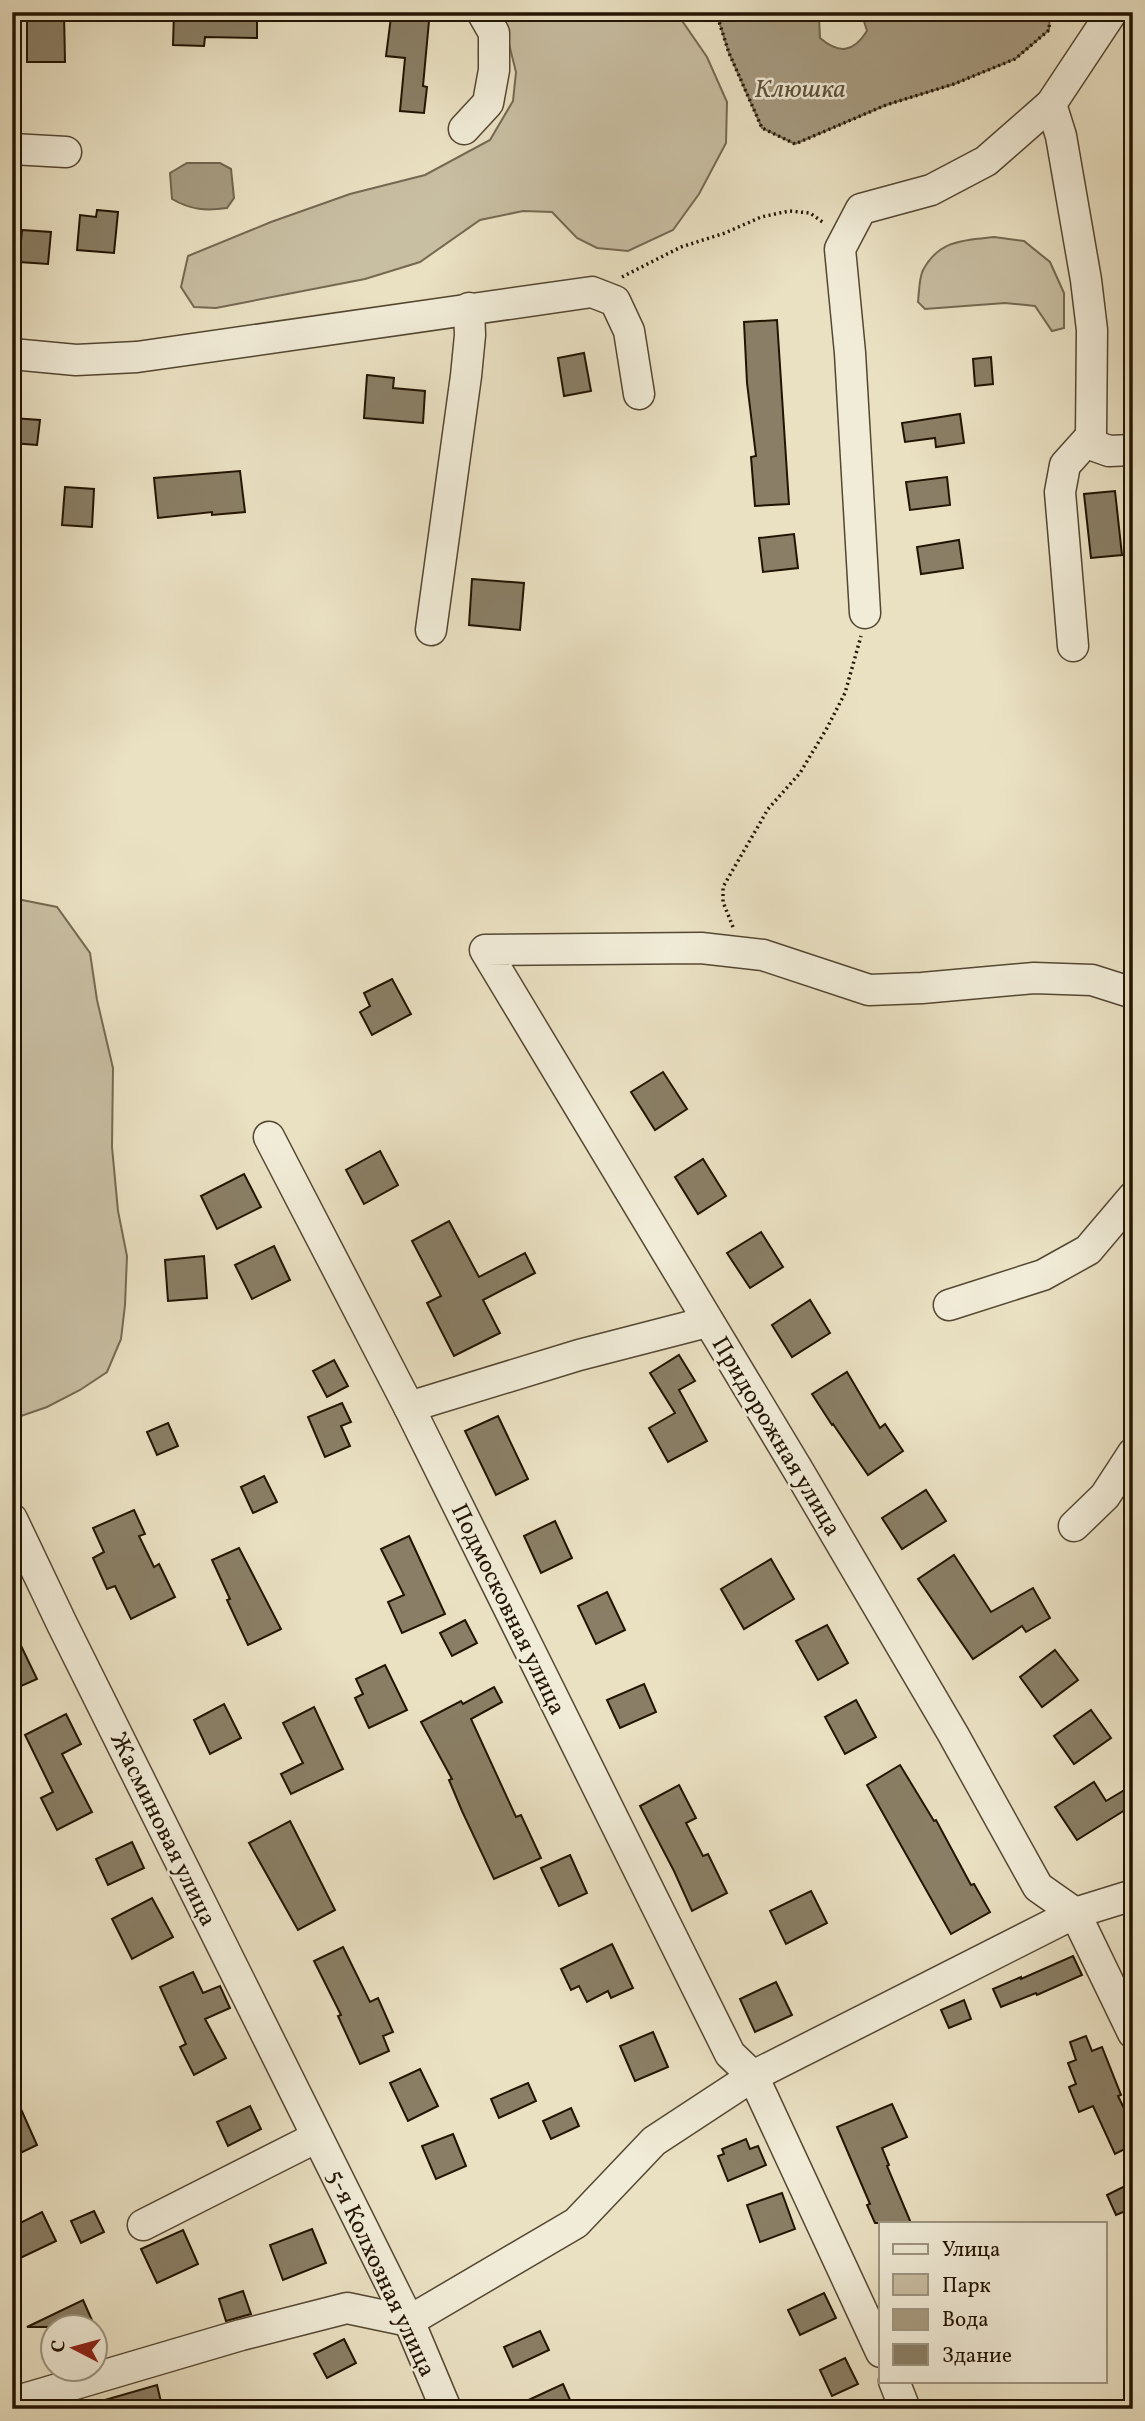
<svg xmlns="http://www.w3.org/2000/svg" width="1145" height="2421" font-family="Vollkorn,serif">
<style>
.green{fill:#c8bea2;stroke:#756952;stroke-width:2}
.water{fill:#a69b81;stroke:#71654e;stroke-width:2}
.building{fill:#8a7f66;stroke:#221402;stroke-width:2}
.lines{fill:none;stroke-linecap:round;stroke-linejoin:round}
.minor-casing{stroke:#544732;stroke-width:33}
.path{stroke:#221402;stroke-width:3.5;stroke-dasharray:2 3.5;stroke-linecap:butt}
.minor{stroke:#f1ecd8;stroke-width:30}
.labels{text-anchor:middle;stroke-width:5;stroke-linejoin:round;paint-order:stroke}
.street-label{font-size:24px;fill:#221402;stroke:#f1ecd8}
.water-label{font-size:26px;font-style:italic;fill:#5d513b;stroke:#f1ecd8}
</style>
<rect width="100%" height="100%" fill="#eae1c3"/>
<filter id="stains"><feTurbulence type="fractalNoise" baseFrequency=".00286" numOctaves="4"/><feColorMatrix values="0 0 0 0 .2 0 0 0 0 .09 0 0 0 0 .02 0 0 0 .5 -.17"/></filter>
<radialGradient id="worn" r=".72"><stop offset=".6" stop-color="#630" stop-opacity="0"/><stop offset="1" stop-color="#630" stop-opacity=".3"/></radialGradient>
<g class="green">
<polygon points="501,12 676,12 707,57 727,102 726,143 699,194 673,230 628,251 597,248 577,238 552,212 523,211 480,220 420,262 365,279 216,308 194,307 181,287 188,256 271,222 350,194 425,175 490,140 513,101 516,72"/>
<path d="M994 237 1024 241 1050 262 1064 293V328L1052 331 1035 306 1005 303 925 309 918 302C919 293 919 278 923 270 939 240 964 240 994 237Z"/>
<polygon points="12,898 57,907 90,953 97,1000 113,1068 112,1147 118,1211 127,1256 125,1305 121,1339 107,1372 80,1390 47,1407 21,1416 12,1416"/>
</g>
<g class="water">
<path d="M716 12H828L819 18 820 38C839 54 853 53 867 31L863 18 858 12H1050L1049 30 1015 59 954 84 886 105 795 144 762 128 729 53Z"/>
<path d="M187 163H220L231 169 234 198 227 208C206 211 191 210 172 199L170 173Z"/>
</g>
<g class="building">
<polygon points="174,12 257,12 257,38 205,37 204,46 173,45"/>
<polygon points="27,13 64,13 65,62 27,62"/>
<polygon points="391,17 429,21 423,86 427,87 424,113 400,111 405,58 386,56"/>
<polygon points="97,210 118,212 114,253 77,250 80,215 96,217"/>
<polygon points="22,230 51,232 48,264 19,262"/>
<polygon points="777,320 789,504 755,506 751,457 756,456 747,383 744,322"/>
<polygon points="584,353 591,391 564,396 558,358"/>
<polygon points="991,357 993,384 975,386 973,359"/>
<polygon points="367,375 394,378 393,388 425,391 423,423 364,418"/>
<polygon points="960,414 964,443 936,447 935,438 905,442 902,423"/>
<polygon points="12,418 40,420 37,445 12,443"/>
<polygon points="240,471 245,512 212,515 212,512 158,518 154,478"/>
<polygon points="947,477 950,505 910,510 906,482"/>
<polygon points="65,487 94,489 92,527 62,525"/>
<polygon points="1115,491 1122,555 1091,558 1084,494"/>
<polygon points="794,534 798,568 763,572 759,538"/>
<polygon points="959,540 963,568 921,574 917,547"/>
<polygon points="472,579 524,583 520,630 469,625"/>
<polygon points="392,979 411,1014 372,1035 360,1012 370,1006 364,993"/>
<polygon points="663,1072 687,1109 655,1130 631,1092"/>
<polygon points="380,1151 398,1185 364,1204 346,1170"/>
<polygon points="703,1159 726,1196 698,1214 675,1177"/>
<polygon points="244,1174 261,1207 217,1229 201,1196"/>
<polygon points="449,1221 479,1277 525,1253 535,1273 483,1300 500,1333 454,1356 427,1303 441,1296 412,1241"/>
<polygon points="761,1232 783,1267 750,1288 727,1253"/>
<polygon points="274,1246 290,1280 252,1299 235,1265"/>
<polygon points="204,1256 207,1298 168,1301 165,1260"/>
<polygon points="810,1300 830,1333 792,1357 772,1325"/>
<polygon points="679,1355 695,1381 679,1390 707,1441 668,1462 649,1428 675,1413 650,1373"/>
<polygon points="334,1360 348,1386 327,1397 313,1371"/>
<polygon points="847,1372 880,1428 885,1424 903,1451 868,1475 833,1424 832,1425 812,1394"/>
<polygon points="342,1403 351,1422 341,1426 350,1446 325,1457 308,1417"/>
<polygon points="498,1416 528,1479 496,1495 465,1431"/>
<polygon points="168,1423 178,1446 157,1455 147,1432"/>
<polygon points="264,1476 277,1502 253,1513 241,1487"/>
<polygon points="926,1490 946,1521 902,1549 882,1518"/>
<polygon points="134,1510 145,1534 139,1536 154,1567 159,1564 175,1597 131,1619 115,1586 107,1589 93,1558 104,1552 93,1528"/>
<polygon points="555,1521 572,1558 541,1573 524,1536"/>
<polygon points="409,1536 445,1614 402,1633 388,1602 404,1595 381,1549"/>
<polygon points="239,1548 281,1629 248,1645 227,1600 230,1599 212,1560"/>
<polygon points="954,1555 991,1612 1033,1588 1050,1618 1026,1632 1022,1626 973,1659 918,1579"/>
<polygon points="771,1559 794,1599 744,1629 721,1589"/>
<polygon points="607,1592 625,1630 596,1644 578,1606"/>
<polygon points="465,1620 477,1643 452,1656 440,1633"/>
<polygon points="827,1625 848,1663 818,1680 796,1641"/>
<polygon points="12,1627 37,1679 12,1690"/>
<polygon points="1055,1650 1078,1680 1042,1707 1020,1677"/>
<polygon points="385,1665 407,1710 369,1728 355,1698 363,1694 356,1679"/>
<polygon points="644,1684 656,1712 620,1728 607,1700"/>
<polygon points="494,1687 502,1702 471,1719 516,1817 521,1815 541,1858 494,1879 462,1811 449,1780 452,1779 421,1722 461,1701 463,1704"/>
<polygon points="856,1700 876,1737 845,1754 825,1717"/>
<polygon points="224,1704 241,1738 210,1754 194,1720"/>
<polygon points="314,1707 343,1769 291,1794 281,1774 303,1763 283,1723"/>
<polygon points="1091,1710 1111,1738 1074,1764 1054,1736"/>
<polygon points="66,1714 81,1744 62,1754 92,1812 57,1830 41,1798 53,1792 25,1735"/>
<polygon points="900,1765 934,1821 936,1820 971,1885 974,1884 990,1912 951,1934 867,1785"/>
<polygon points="1094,1782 1106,1801 1133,1785 1133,1805 1077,1840 1055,1807"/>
<polygon points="679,1785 696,1818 686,1823 703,1856 708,1854 727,1893 692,1911 674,1871 640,1806"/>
<polygon points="290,1821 335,1910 298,1930 249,1843"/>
<polygon points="132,1842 144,1868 108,1885 96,1859"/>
<polygon points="570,1855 587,1893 559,1906 541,1868"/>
<polygon points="811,1891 827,1923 786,1944 770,1911"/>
<polygon points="152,1898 173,1937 132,1959 112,1919"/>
<polygon points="612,1944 633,1988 611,1998 608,1991 587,2002 579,1986 571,1990 561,1969"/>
<polygon points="343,1947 370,2002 378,1998 393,2032 383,2036 389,2051 360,2064 338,2016 341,2015 314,1961"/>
<polygon points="1073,1956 1082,1975 1037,1995 1036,1993 1001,2007 993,1989 1021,1977 1021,1979"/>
<polygon points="193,1972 203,1993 220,1986 230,2008 205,2019 226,2058 194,2075 180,2047 186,2044 160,1987"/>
<polygon points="776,1982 792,2015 755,2032 740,1999"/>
<polygon points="964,2000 971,2019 949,2028 941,2010"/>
<polygon points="653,2032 668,2067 635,2081 620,2046"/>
<polygon points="1086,2036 1092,2051 1102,2047 1121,2095 1118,2096 1133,2127 1133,2145 1115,2154 1093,2106 1079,2112 1069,2087 1076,2084 1068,2063 1076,2060 1070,2042"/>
<polygon points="420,2069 438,2106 408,2121 390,2083"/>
<polygon points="528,2083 536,2101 499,2118 491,2099"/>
<polygon points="12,2089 37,2145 12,2157"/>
<polygon points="892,2104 907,2137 882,2148 889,2165 887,2166 911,2223 875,2223 867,2205 870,2204 837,2127"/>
<polygon points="250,2106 261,2129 228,2146 217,2122"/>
<polygon points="571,2108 579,2126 551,2139 543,2121"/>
<polygon points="453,2134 466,2166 436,2179 422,2146"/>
<polygon points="746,2139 750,2149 758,2146 766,2165 728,2181 718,2156 724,2154 722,2149"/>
<polygon points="1133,2182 1133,2208 1116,2215 1107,2195"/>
<polygon points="782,2193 795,2229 760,2242 747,2205"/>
<polygon points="94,2211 104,2232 81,2243 71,2221"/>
<polygon points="42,2212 56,2241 12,2262 12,2227"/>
<polygon points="312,2229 326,2263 283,2280 270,2245"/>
<polygon points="183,2230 198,2264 157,2283 141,2249"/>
<polygon points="243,2291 251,2314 226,2321 219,2299"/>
<polygon points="824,2293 836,2318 800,2335 788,2310"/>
<polygon points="83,2300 95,2327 27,2327"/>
<polygon points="540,2331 549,2350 513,2367 504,2347"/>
<polygon points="344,2339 356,2363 327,2378 314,2354"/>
<polygon points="845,2358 858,2384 832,2396 820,2370"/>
<polygon points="563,2384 574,2409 509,2409"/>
<polygon points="157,2385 162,2406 153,2409 92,2409 91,2404"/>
</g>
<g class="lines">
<g class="minor-casing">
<g id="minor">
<polyline points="1051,104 1061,136 1086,280 1092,330 1091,436 1095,446 1109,451 1133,450"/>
<polyline points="464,129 488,103 494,70 494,33 482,12"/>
<polyline points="12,149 66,152"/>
<polyline points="12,354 76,360 137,357 592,292 615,301 629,331 639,394"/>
<polyline points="865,613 850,353 840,249 861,209 931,190 986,161 1051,104 1112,12"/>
<polyline points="431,630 466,376 470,335 469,308"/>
<polyline points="1073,646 1060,492 1065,465 1091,436"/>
<polyline points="1133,993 1092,980 1034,978 922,988 869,990 763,955 701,948 485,950 798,1470 953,1734 1038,1887 1075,1913 1133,2033"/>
<polyline points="269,1137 409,1407 730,2054 753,2076 881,2352"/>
<polyline points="949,1305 1043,1275 1088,1250 1133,1197"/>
<polyline points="409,1407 579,1355 707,1322"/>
<polyline points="12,1519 62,1624 409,2321 446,2409"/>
<polyline points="1074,1526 1105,1496 1133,1453"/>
<polyline points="143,2225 317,2137"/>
<polyline points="894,2381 905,2409"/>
<polyline points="24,2399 241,2335 347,2308 409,2321 576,2223 654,2141 753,2076 1075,1913 1133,1895"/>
</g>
</g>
<g class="path">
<polyline points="716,12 729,53 762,128 795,144 886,105 954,84 1015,59 1049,30 1050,12"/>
<polyline points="622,277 681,247 725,233 761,217 789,211 810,213 824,223"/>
<polyline points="733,927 723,902 723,887 768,809 800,773 827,728 845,693 861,636"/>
</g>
<use href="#minor" class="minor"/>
</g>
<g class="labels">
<g class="street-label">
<text transform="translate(777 1436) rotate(59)" y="8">Придорожная улица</text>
<text transform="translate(509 1609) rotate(64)" y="8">Подмосковная улица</text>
<text transform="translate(164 1829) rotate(64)" y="8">Жасминовая улица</text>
<text transform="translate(382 2273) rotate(65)" y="8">5-я Колхозная улица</text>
</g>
<g class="water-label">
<text x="800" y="97">Клюшка</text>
</g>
</g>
<rect width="1145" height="2421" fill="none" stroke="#eae1c3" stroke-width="42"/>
<rect x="14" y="14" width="1117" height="2393" fill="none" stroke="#221402" stroke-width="3.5"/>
<rect x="21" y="21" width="1103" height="2379" fill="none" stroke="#221402" stroke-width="2"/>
<rect x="879" y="2222" width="228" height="161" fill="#f1ecd8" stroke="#9e9682" stroke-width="2"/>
<rect x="893" y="2244" width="35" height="10" fill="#f1ecd8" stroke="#9e9682" stroke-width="2"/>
<text x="942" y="2256" font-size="21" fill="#221402">Улица</text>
<rect x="893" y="2274" width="35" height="21" fill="#c8bea2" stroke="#9e9682" stroke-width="2"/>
<text x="942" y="2292" font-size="21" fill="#221402">Парк</text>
<rect x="893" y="2309" width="35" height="21" fill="#a69b81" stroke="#9e9682" stroke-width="2"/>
<text x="942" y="2326" font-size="21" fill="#221402">Вода</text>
<rect x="893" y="2344" width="35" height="21" fill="#8a7f66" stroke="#9e9682" stroke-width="2"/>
<text x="942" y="2362" font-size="21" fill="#221402">Здание</text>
<g transform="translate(74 2348) rotate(276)"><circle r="33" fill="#f1ecd8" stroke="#9e9682" stroke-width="2"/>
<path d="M0-5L12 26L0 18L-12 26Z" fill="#8f2418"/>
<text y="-10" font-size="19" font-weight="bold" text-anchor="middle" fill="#221402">С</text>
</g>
<rect width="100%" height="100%" filter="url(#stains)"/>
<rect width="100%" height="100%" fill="url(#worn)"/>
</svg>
